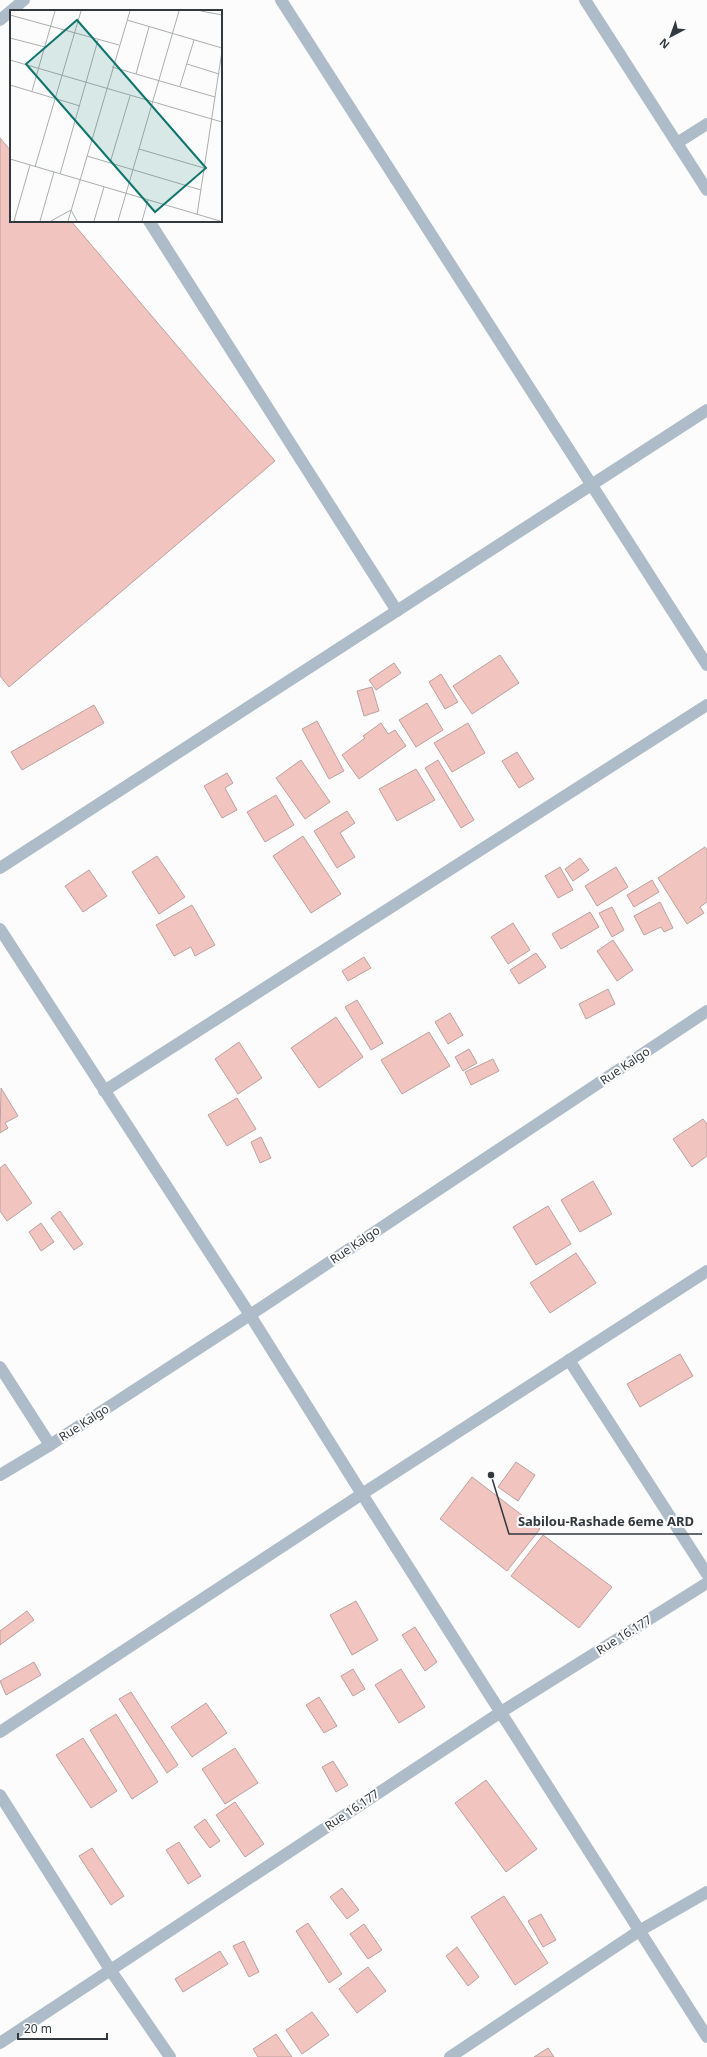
<svg xmlns="http://www.w3.org/2000/svg" width="707" height="2057" font-family="'Noto Sans',sans-serif">
<style>
.building{fill:#f2c4bf;stroke:#bba29f}
.lines{fill:none;stroke-linecap:round;stroke-linejoin:round}
.minor{stroke:#aebcc9;stroke-width:12}
.labels{text-anchor:middle;stroke-width:4;stroke-linejoin:round;paint-order:stroke}
.street-label{font-size:12px;fill:#31393f;stroke:#fcfcfc}
.inset-road{fill:none;stroke:#abaeb0;stroke-width:1}
.view{fill:#0f766e;fill-opacity:0.15;stroke:#0f766e;stroke-width:2}
.inset-edge{fill:none;stroke:#31393f;stroke-width:2}
.leader{fill:none;stroke:#31393f;stroke-width:1.5}
.callout-dot{fill:#31393f;stroke:#fcfcfc;stroke-width:1.5}
.callout-label{font-size:13px;text-anchor:middle;font-weight:bold;fill:#31393f;stroke:#fcfcfc;stroke-width:4;stroke-linejoin:round;paint-order:stroke}
</style>
<rect width="100%" height="100%" fill="#fcfcfc"/>
<g class="building">
<polygon points="0,138 11,151 11,221 71,221 275,461 9,687 0,676"/>
<polygon points="500,655 519,683 472,714 453,686"/>
<polygon points="394,663 401,673 376,690 369,680"/>
<polygon points="441,674 458,702 445,709 429,682"/>
<polygon points="372,687 379,711 364,716 357,691"/>
<polygon points="427,703 443,730 416,747 399,720"/>
<polygon points="94,705 104,723 22,770 11,752"/>
<polygon points="317,721 344,771 329,779 302,729"/>
<polygon points="381,723 388,734 395,730 406,746 359,779 342,755 365,738 363,736"/>
<polygon points="468,723 485,753 452,772 434,743"/>
<polygon points="517,752 534,779 519,788 502,761"/>
<polygon points="301,760 330,802 305,819 276,778"/>
<polygon points="438,760 474,820 461,828 425,768"/>
<polygon points="416,769 435,800 397,821 379,789"/>
<polygon points="227,773 233,783 225,788 237,810 222,818 204,786"/>
<polygon points="276,795 294,825 265,842 247,812"/>
<polygon points="347,811 355,823 340,833 355,857 337,868 314,831"/>
<polygon points="303,836 341,894 311,913 273,856"/>
<polygon points="705,847 707,850 707,902 700,907 704,913 687,924 658,878"/>
<polygon points="157,856 185,897 159,914 132,872"/>
<polygon points="580,858 589,870 573,881 565,869"/>
<polygon points="560,867 573,890 558,898 545,876"/>
<polygon points="616,867 628,887 597,906 585,886"/>
<polygon points="89,870 107,896 83,912 65,886"/>
<polygon points="652,880 659,892 634,907 627,895"/>
<polygon points="660,902 673,928 664,932 661,927 644,935 634,916"/>
<polygon points="192,905 215,945 195,956 191,947 174,956 156,925"/>
<polygon points="612,907 624,930 612,937 599,913"/>
<polygon points="590,912 599,927 561,949 552,934"/>
<polygon points="513,923 530,950 508,964 491,937"/>
<polygon points="613,940 633,970 617,981 597,951"/>
<polygon points="536,953 546,967 519,984 510,970"/>
<polygon points="364,957 371,968 348,981 342,971"/>
<polygon points="608,989 615,1004 586,1019 579,1004"/>
<polygon points="357,1000 383,1043 371,1050 345,1007"/>
<polygon points="450,1013 463,1035 448,1044 435,1022"/>
<polygon points="336,1017 363,1057 319,1088 291,1048"/>
<polygon points="429,1032 450,1066 402,1094 381,1060"/>
<polygon points="239,1042 262,1078 238,1094 215,1059"/>
<polygon points="469,1049 477,1063 463,1071 455,1057"/>
<polygon points="493,1059 499,1071 471,1085 465,1072"/>
<polygon points="1,1088 18,1116 5,1123 8,1128 0,1133"/>
<polygon points="237,1098 256,1129 227,1146 208,1115"/>
<polygon points="703,1119 707,1124 707,1156 692,1167 673,1139"/>
<polygon points="261,1137 271,1158 260,1163 251,1142"/>
<polygon points="5,1164 32,1203 7,1221 0,1211 0,1168"/>
<polygon points="593,1181 612,1214 580,1232 561,1200"/>
<polygon points="548,1206 571,1244 536,1265 513,1227"/>
<polygon points="60,1211 83,1244 74,1250 51,1218"/>
<polygon points="41,1223 54,1242 41,1251 29,1232"/>
<polygon points="576,1253 596,1283 550,1313 530,1283"/>
<polygon points="680,1354 693,1376 640,1407 627,1384"/>
<polygon points="516,1462 535,1475 518,1501 498,1487"/>
<polygon points="472,1477 540,1529 507,1571 440,1519"/>
<polygon points="543,1535 612,1587 579,1628 511,1576"/>
<polygon points="356,1601 378,1640 352,1655 330,1615"/>
<polygon points="27,1611 34,1620 0,1645 0,1631"/>
<polygon points="415,1627 437,1662 425,1671 402,1635"/>
<polygon points="34,1662 41,1675 6,1695 0,1681"/>
<polygon points="353,1669 365,1689 353,1696 341,1676"/>
<polygon points="401,1669 425,1707 399,1723 375,1685"/>
<polygon points="131,1692 178,1765 167,1773 119,1699"/>
<polygon points="319,1697 337,1726 324,1733 306,1705"/>
<polygon points="206,1703 227,1733 192,1757 171,1727"/>
<polygon points="116,1714 158,1782 132,1799 90,1730"/>
<polygon points="83,1738 117,1791 91,1808 56,1755"/>
<polygon points="235,1748 258,1783 225,1804 202,1769"/>
<polygon points="333,1761 348,1785 336,1792 322,1767"/>
<polygon points="486,1780 537,1849 506,1872 455,1803"/>
<polygon points="235,1802 264,1844 245,1857 216,1815"/>
<polygon points="205,1819 220,1841 210,1848 194,1827"/>
<polygon points="179,1842 201,1876 188,1884 166,1850"/>
<polygon points="92,1848 124,1896 111,1905 79,1856"/>
<polygon points="342,1888 359,1910 347,1919 330,1897"/>
<polygon points="504,1896 548,1963 515,1985 471,1917"/>
<polygon points="541,1914 556,1940 543,1947 528,1921"/>
<polygon points="308,1923 342,1974 329,1983 296,1931"/>
<polygon points="364,1924 382,1950 368,1959 350,1934"/>
<polygon points="244,1941 259,1972 249,1977 233,1946"/>
<polygon points="457,1947 479,1977 468,1986 446,1956"/>
<polygon points="220,1951 228,1964 183,1992 175,1979"/>
<polygon points="368,1967 386,1991 357,2013 339,1989"/>
<polygon points="312,2012 329,2035 302,2054 286,2030"/>
<polygon points="276,2034 292,2057 258,2057 253,2049"/>
<polygon points="548,2048 554,2057 534,2057"/>
</g>
<g class="lines">
<g class="minor">
<polyline points="281,0 707,665"/>
<polyline points="585,0 707,190"/>
<polyline points="0,20 24,0"/>
<polyline points="677,143 707,124"/>
<polyline points="149,221 397,611"/>
<polyline points="0,868 707,410"/>
<polyline points="0,929 250,1315 362,1494 707,2037"/>
<polyline points="104,1091 707,705"/>
<polyline points="569,1360 707,1574"/>
<polyline points="0,1367 50,1445"/>
<polyline points="0,1475 50,1445 250,1315 707,1011"/>
<polyline points="0,1732 362,1494 707,1271"/>
<polyline points="0,1795 111,1971 170,2057"/>
<polyline points="0,2043 501,1712 707,1583"/>
<polyline points="450,2057 639,1931 707,1892"/>
</g>
</g>
<g class="labels">
<g class="street-label">
<text transform="translate(625 1066) rotate(-34)" y="4">Rue Kalgo</text>
<text transform="translate(355 1245) rotate(-34)" y="4">Rue Kalgo</text>
<text transform="translate(84 1423) rotate(-33)" y="4">Rue Kalgo</text>
<text transform="translate(624 1635) rotate(-32)" y="4">Rue 16.177</text>
<text transform="translate(352 1810) rotate(-34)" y="4">Rue 16.177</text>
</g>
</g>
<g transform="translate(10 10)">
<rect width="212" height="212" fill="#fcfcfc"/>
<path class="inset-road" d="M191 1 212 5M0 5 109 35M117 10 212 38M0 28 35 37M0 50 212 112M177 54 209 64M102 57 205 87M126 64 139 17M0 75 70 96M170 76 184 30M22 81 45 1M129 139 194 158M77 146 191 180M0 149 210 211M100 153 120 86M25 157 71 1M50 164 88 30M187 205 212 41M4 211 20 155M30 211 44 162M41 211 61 200 67 211M58 211 120 1M84 211 94 177M108 211 169 1M132 211 138 190"/>
<path class="view" d="M67 10 196 158 145 202 16 54Z"/>
<rect width="212" height="212" class="inset-edge"/>
</g>
<path class="leader" d="M491 1475L509 1534H702"/>
<circle class="callout-dot" cx="491" cy="1475" r="4"/>
<g class="callout-label">
<text x="606" y="1526">Sabilou-Rashade 6eme ARD</text>
</g>
<g transform="translate(671 36) rotate(221)" stroke="#fcfcfc" stroke-width="3" paint-order="stroke">
<path d="M0-3L7 15L0 10L-7 15Z" fill="#31393f"/>
<text y="-6" font-size="11" font-weight="bold" text-anchor="middle" fill="#31393f">N</text>
</g>
<path d="M18 2033v6h89v-6" fill="none" stroke="#31393f" stroke-width="2"/>
<text x="24" y="2033" font-size="12" fill="#31393f" stroke="#fcfcfc" stroke-width="3" paint-order="stroke">20 m</text>
</svg>
